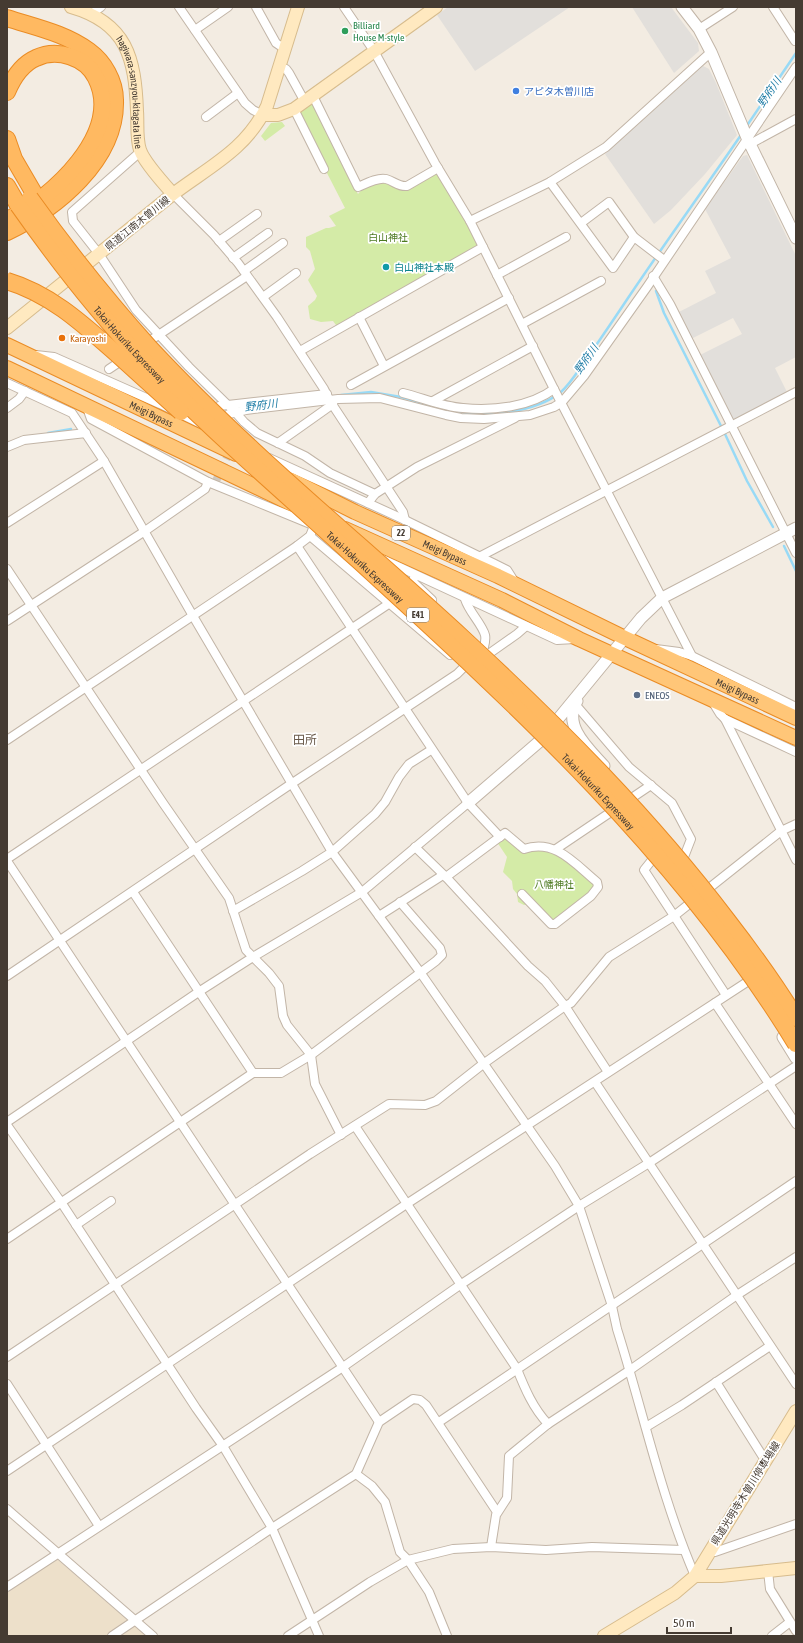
<svg xmlns="http://www.w3.org/2000/svg" width="803" height="1643" font-family="'Asap Condensed','Noto Sans JP',sans-serif">
<style>
.education{fill:#ede0ca}
.green{fill:#d4eba7}
.parking{fill:#e2dfdb}
.lines{fill:none;stroke-linecap:round;stroke-linejoin:round}
.stream{stroke:#98daf6;stroke-width:2.5}
.minor-tunnel{stroke:#d0c9bf;stroke-width:8;stroke-dasharray:8 4;stroke-linecap:butt}
.minor-casing{stroke:#c2b5a7;stroke-width:10}
.tertiary-casing{stroke:#c2b5a7;stroke-width:13}
.secondary-casing{stroke:#d7bc8d;stroke-width:14}
.trunk-casing{stroke:#ea8c25;stroke-width:16}
.motorway-casing{stroke:#ea8c25;stroke-width:18}
.minor{stroke:#fff;stroke-width:8}
.tertiary{stroke:#fff;stroke-width:11}
.secondary{stroke:#ffe9c0;stroke-width:12}
.trunk{stroke:#ffc678;stroke-width:14}
.motorway{stroke:#ffb961;stroke-width:16}
.motorway-bridge-casing{stroke:#ea8c25;stroke-width:18;stroke-linecap:butt}
.motorway-bridge{stroke:#ffb961;stroke-width:16}
.leisure-dot{fill:#2e9e5b;stroke:#fff;stroke-width:1.5}
.shop-dot{fill:#3f7fe0;stroke:#fff;stroke-width:1.5}
.culture-dot{fill:#0f9aa8;stroke:#fff;stroke-width:1.5}
.food-dot{fill:#e8710a;stroke:#fff;stroke-width:1.5}
.service-dot{fill:#5c6f8a;stroke:#fff;stroke-width:1.5}
.labels{text-anchor:middle;stroke-width:3.5;stroke-linejoin:round;paint-order:stroke}
.shield{fill:#fff;stroke:#7d7670;stroke-width:1}
.shield-label{font-size:9px;font-weight:bold;fill:#453b32}
.leisure-label{font-size:10px;fill:#27864d;stroke:#fff;text-anchor:start}
.shop-label{font-size:10px;fill:#366cbe;stroke:#fff;text-anchor:start}
.street-label{font-size:10px;fill:#453b32;stroke:#fff}
.park-label{font-size:10px;fill:#4d7a21;stroke:#fff}
.culture-label{font-size:10px;fill:#0d838f;stroke:#fff;text-anchor:start}
.food-label{font-size:10px;fill:#c56008;stroke:#fff;text-anchor:start}
.service-label{font-size:10px;fill:#4e5e75;stroke:#fff;text-anchor:start}
.water-label{font-size:11px;font-style:italic;fill:#217ea7;stroke:#fff}
.quarter-label{font-size:12px;fill:#685849;stroke:#fff}
</style>
<rect width="100%" height="100%" fill="#f3ece2"/>
<polygon class="education" points="57,1559 146,1636 7,1636 7,1593"/>
<g class="green">
<polygon points="309,98 358,194 365,186 375,185 383,181 401,185 441,172 481,243 339,329 333,321 321,322 310,319 308,306 315,300 317,296 308,280 315,269 310,251 306,247 306,237 326,228 329,228 336,226 329,216 345,208 294,109"/>
<polygon points="282,122 285,126 265,141 261,136 271,123"/>
<polygon points="505,833 524,849 556,849 599,888 551,924 532,903 524,905 518,902 517,894 513,889 512,881 503,872 507,857 497,842"/>
</g>
<g class="parking">
<polygon points="448,7 570,7 475,71 437,15"/>
<polygon points="632,7 671,7 698,43 699,51 674,73"/>
<polygon points="703,66 709,69 716,83 737,135 705,174 671,210 654,224 605,154"/>
<polygon points="747,155 796,256 796,357 775,368 787,392 735,420 732,419 700,355 742,334 733,318 691,339 677,313 716,293 705,271 731,258 705,209 743,156"/>
</g>
<g class="lines">
<g class="stream">
<polyline points="746,127 796,53"/>
<polyline points="656,291 664,313 721,426"/>
<polyline points="341,395 371,392 401,397 429,405"/>
<path d="M457 411C487 418 536 412 561 392 570 384 578 371 585 361 600 340 614 319 628 298 665 243 704 189 741 135"/>
<polyline points="48,433 71,429"/>
<polyline points="725,434 747,481 773,527"/>
<polyline points="784,546 796,571"/>
</g>
<polyline class="minor-tunnel" points="216,481 231,449"/>
<g class="minor-casing">
<g id="minor">
<polyline points="179,7 245,103 253,110 263,115"/>
<polyline points="256,7 276,43 285,49"/>
<polyline points="344,7 374,51 435,163 470,221 554,389 692,656"/>
<polyline points="773,7 795,41"/>
<polyline points="91,14 101,7"/>
<polyline points="699,29 733,7"/>
<polyline points="195,30 228,7"/>
<polyline points="279,68 286,69 289,73 305,102"/>
<path d="M313 96 358 187C365 184 378 177 386 179 394 181 398 187 407 186L438 168"/>
<polyline points="294,109 324,169"/>
<polyline points="206,117 238,93"/>
<polyline points="750,144 796,119"/>
<polyline points="140,152 72,212 73,221 99,254 136,310 189,367 236,413 244,422 257,433 305,456 330,473 375,494"/>
<polyline points="550,182 613,268 634,237"/>
<polyline points="173,194 214,235 238,263 277,317 324,389 330,401 403,512 405,520"/>
<polyline points="470,221 550,182 606,147 711,52"/>
<polyline points="581,223 609,202 634,237 664,260"/>
<polyline points="219,241 257,214"/>
<polyline points="233,258 268,233"/>
<polyline points="244,271 283,243"/>
<polyline points="497,275 566,237"/>
<polyline points="653,276 670,304 796,553"/>
<polyline points="263,297 296,273"/>
<polyline points="359,317 384,366"/>
<polyline points="522,324 601,281"/>
<polyline points="145,344 247,276"/>
<polyline points="300,351 483,247"/>
<polyline points="36,355 54,357 160,404 201,424"/>
<polyline points="109,369 124,359"/>
<path d="M7 383 72 413 104 461 193 616 332 852 420 972 555 1166 579 1206 612 1306 617 1329C643 1411 661 1497 695 1576"/>
<polyline points="351,385 509,298"/>
<path d="M403 393C423 398 443 407 463 408 493 411 530 407 554 389"/>
<polyline points="433,401 533,346"/>
<polyline points="86,405 91,419 208,482 313,525"/>
<polyline points="219,406 327,394"/>
<polyline points="7,408 19,399 25,391"/>
<polyline points="229,414 246,410 338,399 380,398 446,415 461,418 484,419 530,415 554,407 562,402 584,376 647,287 796,67"/>
<polyline points="278,443 333,404"/>
<polyline points="7,447 24,440 86,433"/>
<polyline points="269,458 405,520 495,564 507,570 514,581"/>
<polyline points="368,503 375,494 417,467 515,418"/>
<polyline points="7,523 104,461"/>
<polyline points="310,536 450,655"/>
<polyline points="297,546 468,803 500,837"/>
<polyline points="479,557 796,392"/>
<polyline points="382,559 557,640 575,639"/>
<polyline points="7,569 163,803 229,898 246,950 269,973 279,986 283,1016 287,1025 311,1055 436,961 442,955 440,948 400,902"/>
<polyline points="414,578 413,582 432,600"/>
<polyline points="7,621 145,531 205,489 208,482"/>
<polyline points="656,649 679,652 692,656 796,707"/>
<polyline points="490,653 517,634 525,627"/>
<polyline points="712,701 720,714 725,719 796,752"/>
<polyline points="575,704 629,767 672,803 691,839 684,857"/>
<polyline points="725,719 796,860"/>
<polyline points="7,740 297,546 310,536 314,526"/>
<polyline points="415,847 446,877 528,966 545,981 565,1006 608,1072"/>
<polyline points="556,849 651,785"/>
<polyline points="7,859 351,629 390,603 413,582"/>
<polyline points="652,860 644,870 726,995"/>
<polyline points="7,861 379,1422"/>
<path d="M446 877 505 833 524 849C555 838 575 864 597 882L598 887 591 896 555 924H551L522 894"/>
<polyline points="133,892 253,1073"/>
<polyline points="233,911 302,871 332,852 375,814 385,802 399,777 409,764 431,750"/>
<polyline points="379,916 443,875"/>
<path d="M7 976 291 784 457 674 484 647C485 643 486 639 485 635 482 624 469 612 465 599"/>
<polyline points="715,1003 796,1124"/>
<polyline points="595,1082 796,1384"/>
<polyline points="7,1122 200,991 253,957 362,892 468,803"/>
<polyline points="7,1125 61,1202 196,1408 223,1446 272,1528 319,1636"/>
<path d="M355 1126 517 1369C525 1389 533 1408 548 1424"/>
<polyline points="76,1225 111,1201"/>
<polyline points="7,1239 253,1073 281,1073 311,1055 315,1084 341,1135"/>
<polyline points="7,1357 310,1154 389,1104 425,1105 436,1101 483,1064 565,1006 571,1003 609,957 674,916 781,831 796,824"/>
<polyline points="716,1382 765,1460"/>
<polyline points="7,1384 99,1526"/>
<polyline points="439,1422 796,1181"/>
<polyline points="646,1427 682,1405 770,1346"/>
<polyline points="7,1471 408,1203 747,982"/>
<polyline points="356,1474 372,1486 385,1502 400,1552 408,1560 429,1592 447,1636"/>
<polyline points="7,1509 153,1636"/>
<polyline points="491,1547 496,1515 507,1498 509,1456 548,1424 630,1370 737,1295 796,1257"/>
<polyline points="710,1550 715,1552 796,1524"/>
<polyline points="768,1571 770,1589 796,1631"/>
<polyline points="7,1587 343,1367 460,1285 579,1206 649,1163 796,1066"/>
<polyline points="112,1636 272,1528 356,1474 379,1422 413,1399 420,1400 426,1405 497,1512"/>
<polyline points="288,1636 370,1582 408,1560 453,1549 491,1547 546,1550 592,1547 683,1550"/>
<polyline points="772,1636 790,1622"/>
</g>
</g>
<g class="tertiary-casing">
<g id="tertiary">
<polyline points="682,7 699,29 711,52 748,140 796,238"/>
<path d="M577 701C562 726 589 749 604 766"/>
<polyline points="468,803 540,741 641,618 662,598 796,528"/>
<polyline points="783,1037 796,1058"/>
</g>
</g>
<g class="secondary-casing">
<g id="secondary">
<path id="s1" d="M71 7C127 23 135 58 137 111 138 123 136 138 140 150 144 162 164 184 173 194"/>
<polyline points="263,115 278,115 294,109 436,7"/>
<path d="M7 328C61 284 115 241 168 198 206 168 245 152 267 106L298 7"/>
<polyline points="695,1576 721,1576 796,1568"/>
<polyline points="604,1636 675,1593 695,1576 796,1411"/>
</g>
</g>
<g class="trunk-casing">
<g id="trunk">
<path id="s2" d="M7 345 236 454"/>
<polyline points="7,368 292,504"/>
<path id="s3" d="M291 480 355 512 498 576 625 638 796 718"/>
<polyline points="345,529 502,600 579,639 796,738"/>
</g>
</g>
<g class="motorway-casing">
<g id="motorway">
<path d="M7 18C34 27 65 33 89 51 104 62 115 81 115 100 117 160 56 209 7 232"/>
<path d="M7 92C13 78 22 64 36 58 57 48 86 57 96 78 124 133 51 199 7 220"/>
<polyline points="7,139 14,159 35,195"/>
<polyline points="7,186 18,205"/>
</g>
</g>
<use href="#minor" class="minor"/>
<use href="#tertiary" class="tertiary"/>
<use href="#secondary" class="secondary"/>
<use href="#trunk" class="trunk"/>
<use href="#motorway" class="motorway"/>
<g class="motorway-bridge-casing">
<g id="motorway-bridge">
<path d="M30 198C67 250 107 300 150 348 248 453 360 543 465 640 559 727 650 818 728 921 752 952 775 984 796 1018"/>
<path id="s4" d="M18 205C56 259 96 311 141 358 206 426 278 487 348 551 512 701 679 852 796 1044"/>
<path d="M7 281C51 294 84 325 118 355 139 374 160 393 181 412"/>
</g>
</g>
<use href="#motorway-bridge" class="motorway-bridge"/>
</g>
<circle class="leisure-dot" cx="345" cy="31" r="4"/>
<circle class="shop-dot" cx="516" cy="91" r="4"/>
<circle class="culture-dot" cx="386" cy="267" r="4"/>
<circle class="food-dot" cx="62" cy="338" r="4"/>
<circle class="service-dot" cx="637" cy="695" r="4"/>
<g class="labels">
<g class="shield">
<rect x="392" y="526" width="18" height="14" rx="3"/>
<rect x="407" y="608" width="22" height="14" rx="3"/>
</g>
<g class="shield-label">
<text x="401" y="536">22</text>
<text x="418" y="618">E41</text>
</g>
<g class="leisure-label">
<text x="353" y="29">Billiard<tspan x="353" dy="12">House M-style</tspan></text>
</g>
<g class="shop-label">
<text x="524" y="95">アピタ木曽川店</text>
</g>
<g class="street-label">
<text dy="4" stroke="none"><textPath href="#s1" startOffset="115">hagiwara-sanzyou-kitagata line</textPath></text>
<text transform="translate(137 223) rotate(-39)" y="4">県道江南木曽川線</text>
<text dy="4" stroke="none"><textPath href="#s4" startOffset="179">Tokai-Hokuriku Expressway</textPath></text>
<text dy="4" stroke="none"><textPath href="#s2" startOffset="160">Meigi Bypass</textPath></text>
<text dy="4" stroke="none"><textPath href="#s3" startOffset="170">Meigi Bypass</textPath></text>
<text dy="4" stroke="none"><textPath href="#s4" startOffset="503">Tokai-Hokuriku Expressway</textPath></text>
<text dy="4" stroke="none"><textPath href="#s3" startOffset="494">Meigi Bypass</textPath></text>
<text dy="4" stroke="none"><textPath href="#s4" startOffset="827">Tokai-Hokuriku Expressway</textPath></text>
<text transform="translate(745 1493) rotate(-58)" y="4">県道光明寺木曽川停車場線</text>
</g>
<g class="park-label">
<text x="388" y="241">白山神社</text>
<text x="554" y="888">八幡神社</text>
</g>
<g class="culture-label">
<text x="394" y="271">白山神社本殿</text>
</g>
<g class="food-label">
<text x="70" y="342">Karayoshi</text>
</g>
<g class="service-label">
<text x="645" y="699">ENEOS</text>
</g>
<g class="water-label">
<text transform="translate(769 92) rotate(-56)" y="4">野府川</text>
<text transform="translate(586 359) rotate(-55)" y="4">野府川</text>
<text transform="translate(261 405) rotate(-7)" y="4">野府川</text>
</g>
<g class="quarter-label">
<text x="305" y="744">田所</text>
</g>
</g>
<rect width="803" height="1643" fill="none" stroke="#453b32" stroke-width="16"/>
<path d="M667 1627v6h64v-6" fill="none" stroke="#453b32" stroke-width="2"/>
<text x="673" y="1627" font-size="12" fill="#453b32" stroke="#ffffff" stroke-width="3" paint-order="stroke">50 m</text>
</svg>
